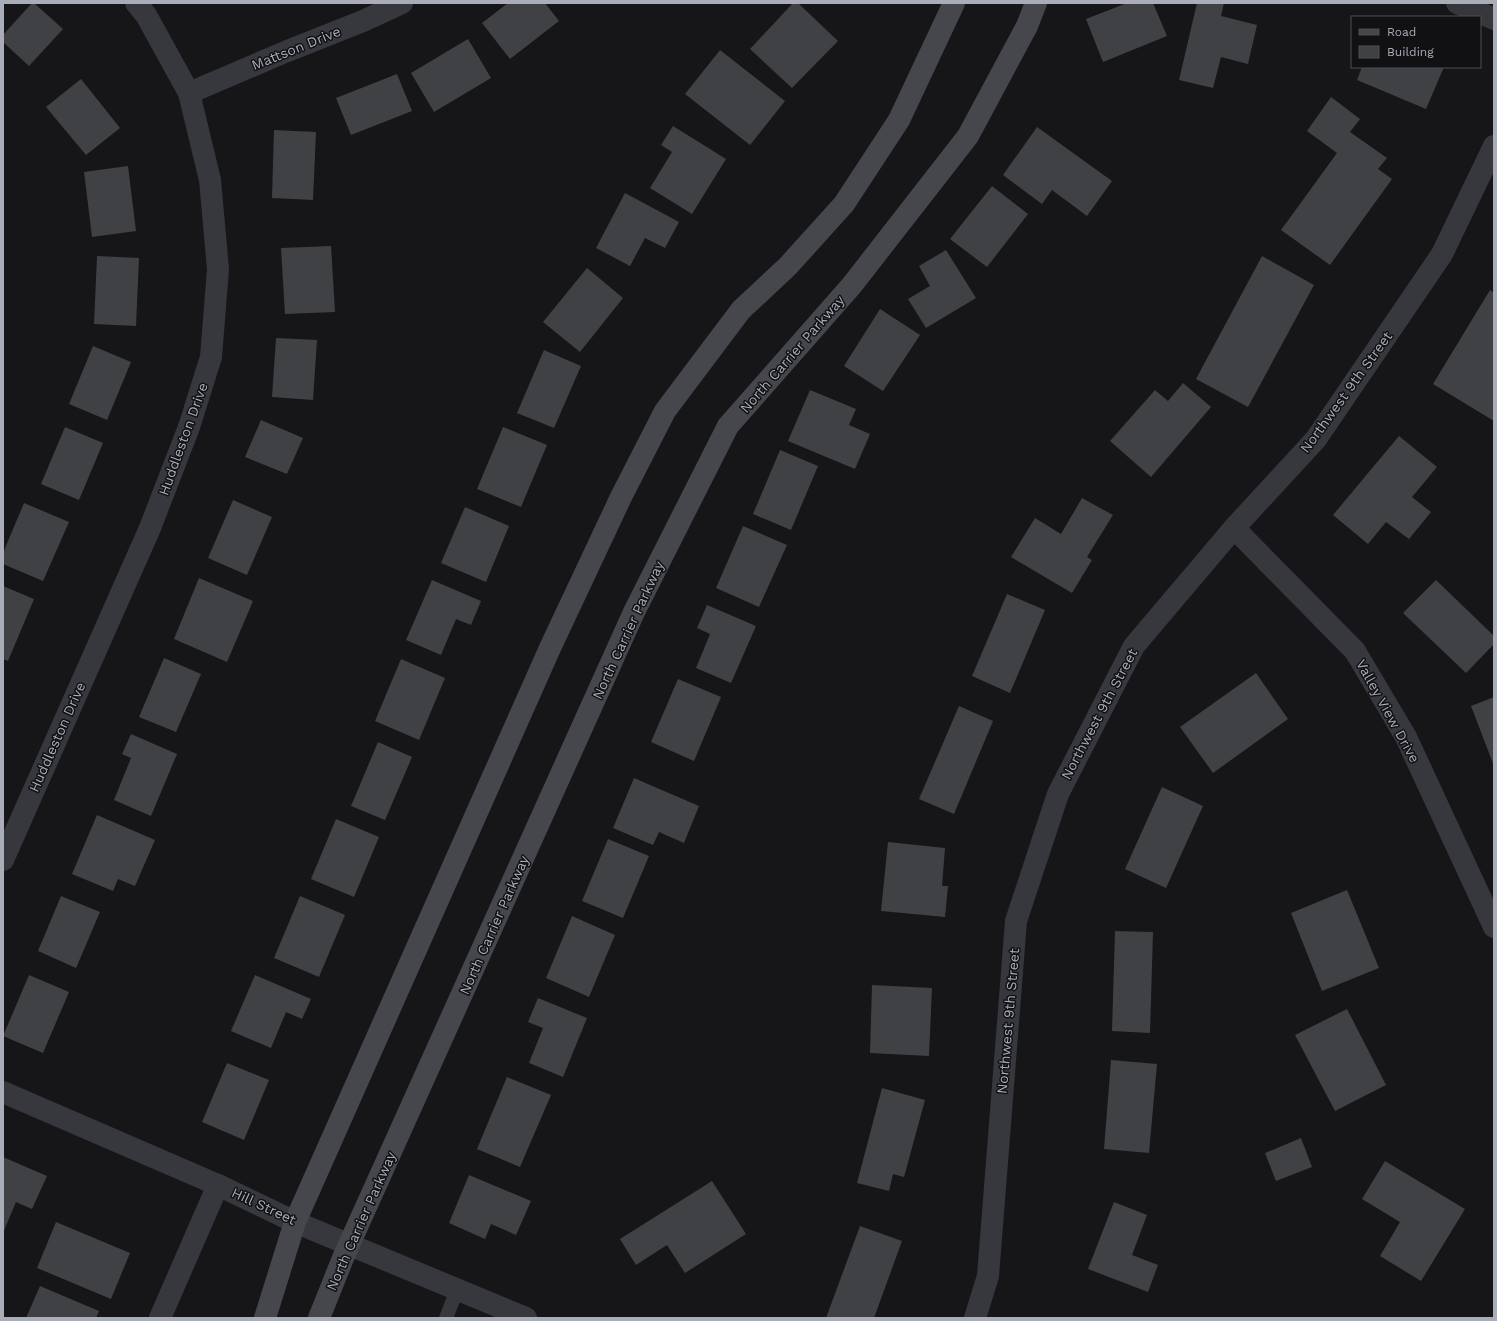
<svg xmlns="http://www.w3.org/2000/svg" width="1497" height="1321" font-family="'Work Sans',sans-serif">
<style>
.building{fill:#404145}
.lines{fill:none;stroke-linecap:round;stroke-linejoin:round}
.service{stroke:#37383d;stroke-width:14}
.minor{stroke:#37383d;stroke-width:22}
.tertiary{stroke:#37383d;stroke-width:22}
.secondary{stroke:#45474d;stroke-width:22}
.labels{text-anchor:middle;stroke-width:3;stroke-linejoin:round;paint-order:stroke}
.street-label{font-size:14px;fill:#a8adb8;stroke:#111113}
</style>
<rect width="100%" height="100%" fill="#161618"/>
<g class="building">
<polygon points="32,3 34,3 63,29 29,66 3,42 3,35"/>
<polygon points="508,3 545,3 559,21 510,59 482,23"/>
<polygon points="793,3 798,3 838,41 792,88 750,49"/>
<polygon points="1127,3 1153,3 1167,36 1103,62 1086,19"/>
<polygon points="1197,3 1224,3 1221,16 1257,25 1248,64 1221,57 1213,88 1179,80"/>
<polygon points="468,39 491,78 434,112 411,73"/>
<polygon points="720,50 785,101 750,145 685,94"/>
<polygon points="1362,67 1444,67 1426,109 1357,80"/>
<polygon points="397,74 412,111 351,135 336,98"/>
<polygon points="81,79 120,128 86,155 46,107"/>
<polygon points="1331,97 1360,119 1350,132 1387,158 1378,169 1392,179 1330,265 1281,230 1337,153 1307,131"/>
<polygon points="673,126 726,159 692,214 650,188 672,152 661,145"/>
<polygon points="1037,127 1112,181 1087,216 1052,190 1042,204 1003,175"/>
<polygon points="274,130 316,132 313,200 272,198"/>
<polygon points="128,166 136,231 92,237 84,172"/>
<polygon points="992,186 1028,214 987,267 950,239"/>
<polygon points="625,193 679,222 665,248 645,238 630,266 596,248"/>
<polygon points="331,246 335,312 285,314 281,248"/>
<polygon points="946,250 976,298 926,328 908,299 930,286 919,266"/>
<polygon points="97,256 139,258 136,326 94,324"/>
<polygon points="1262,256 1314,285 1248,407 1196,379"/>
<polygon points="587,268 623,298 580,352 543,322"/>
<polygon points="1490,290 1494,293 1494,421 1433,384"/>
<polygon points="880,309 920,335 883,391 844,366"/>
<polygon points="276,338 317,340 313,400 272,397"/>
<polygon points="93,346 131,362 107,420 69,404"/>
<polygon points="544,350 581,366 554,428 517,413"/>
<polygon points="1183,383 1211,407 1151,477 1110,441 1155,390 1168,401"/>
<polygon points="810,390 856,409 849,425 870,434 855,469 788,441"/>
<polygon points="261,420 303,438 287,474 245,457"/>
<polygon points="65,427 103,443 79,500 41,484"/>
<polygon points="503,427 547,445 521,507 477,489"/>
<polygon points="1399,436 1437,467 1412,497 1431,512 1409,539 1386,522 1368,544 1333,515"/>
<polygon points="780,450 818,466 791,530 753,514"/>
<polygon points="1082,498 1113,515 1087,557 1092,560 1072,593 1011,557 1035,518 1061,534"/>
<polygon points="233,500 272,517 247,575 208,558"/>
<polygon points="24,503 69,522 43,581 3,564 3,553"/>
<polygon points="465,507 509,526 486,582 441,563"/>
<polygon points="743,526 787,545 759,607 716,588"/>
<polygon points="199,578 253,601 227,662 174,639"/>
<polygon points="432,580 481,601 471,625 456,619 441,655 406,640"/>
<polygon points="1436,580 1494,636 1494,644 1466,673 1403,613"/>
<polygon points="3,586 34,599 8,661 3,659"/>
<polygon points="1007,594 1045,610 1010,693 972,676"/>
<polygon points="707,605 756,626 731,683 696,668 710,634 697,628"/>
<polygon points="164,658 201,674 176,732 139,717"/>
<polygon points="401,659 445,678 419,740 375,721"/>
<polygon points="1256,673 1288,719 1213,773 1180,727"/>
<polygon points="678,679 721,697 694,761 651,742"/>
<polygon points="1494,697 1494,766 1471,706"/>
<polygon points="959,706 993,721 954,814 919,799"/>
<polygon points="131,734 177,754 151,816 114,800 131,758 122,754"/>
<polygon points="378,742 412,757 385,820 351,806"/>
<polygon points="634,778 699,806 684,843 659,832 653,845 613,828"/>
<polygon points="1162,787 1203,806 1166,888 1125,869"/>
<polygon points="97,815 155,840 135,886 118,879 113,891 72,874"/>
<polygon points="336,819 379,837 354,897 311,879"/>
<polygon points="608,839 649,856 623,918 582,901"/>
<polygon points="888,842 945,848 942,886 948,886 945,917 881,911"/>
<polygon points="1347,890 1379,968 1322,991 1291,913"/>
<polygon points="61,896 100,912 76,968 38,951"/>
<polygon points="300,896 345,915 319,977 274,958"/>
<polygon points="572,916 615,935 589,997 546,978"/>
<polygon points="1115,931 1153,932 1150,1033 1112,1031"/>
<polygon points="29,975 69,992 43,1053 3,1036"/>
<polygon points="255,975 311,999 302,1019 286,1012 271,1048 231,1031"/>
<polygon points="872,985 932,988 929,1056 870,1053"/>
<polygon points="538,998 587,1018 563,1077 529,1063 543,1028 528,1022"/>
<polygon points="1347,1009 1386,1085 1335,1111 1295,1035"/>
<polygon points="1111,1060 1157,1064 1149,1153 1104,1149"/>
<polygon points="227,1063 269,1080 244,1140 202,1122"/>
<polygon points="507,1077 551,1095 520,1167 477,1149"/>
<polygon points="882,1088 925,1100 904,1177 893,1174 889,1191 857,1183"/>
<polygon points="1301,1138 1312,1167 1276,1181 1265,1153"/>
<polygon points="3,1157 47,1176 32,1209 16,1202 3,1233"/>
<polygon points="1385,1161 1465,1209 1421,1281 1380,1256 1400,1222 1362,1199"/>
<polygon points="469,1175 531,1201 516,1235 491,1224 485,1239 449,1223"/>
<polygon points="712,1181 746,1234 685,1273 667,1245 636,1265 620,1239"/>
<polygon points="1114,1202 1147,1215 1132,1255 1158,1265 1148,1292 1088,1269"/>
<polygon points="56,1222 130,1253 111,1299 37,1268"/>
<polygon points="860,1226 902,1241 874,1318 826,1318"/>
<polygon points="40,1286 99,1311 96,1318 26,1318"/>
</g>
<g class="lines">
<polyline class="service" points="446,1318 457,1290"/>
<g class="minor">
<polyline points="1457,3 1494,19"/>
<polyline points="189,93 285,52 363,21 402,3"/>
<polyline points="1234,528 1355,651 1406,737 1494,927"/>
<polyline points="3,860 150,528 189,427 211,357 218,269 210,180 189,93 146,15 136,3"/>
<polyline points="160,1318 218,1185"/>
<polyline points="975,1318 988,1276 1016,921 1058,794 1134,646 1234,528 1316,439 1442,254 1494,146"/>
</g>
<polyline class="tertiary" points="3,1092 218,1185 295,1222 350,1245 526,1318"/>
<g class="secondary">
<polyline points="265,1318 295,1222 550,648 621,497 665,411 741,310 788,266 844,204 899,120 954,3"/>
<polyline points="319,1318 343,1258 634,612 728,426 852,285 968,136 1027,26 1036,3"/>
</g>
</g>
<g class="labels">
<g class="street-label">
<text transform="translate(296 48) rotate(-22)" y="5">Mattson Drive</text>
<text transform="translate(792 354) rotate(-49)" y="5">North Carrier Parkway</text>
<text transform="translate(1346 392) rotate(-54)" y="5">Northwest 9th Street</text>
<text transform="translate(183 439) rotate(-70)" y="5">Huddleston Drive</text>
<text transform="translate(628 630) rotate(-65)" y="5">North Carrier Parkway</text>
<text transform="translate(1388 711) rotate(61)" y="5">Valley View Drive</text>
<text transform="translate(1099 714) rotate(-62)" y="5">Northwest 9th Street</text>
<text transform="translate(57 737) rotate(-66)" y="5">Huddleston Drive</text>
<text transform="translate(494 925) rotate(-66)" y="5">North Carrier Parkway</text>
<text transform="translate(1008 1021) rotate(-85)" y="5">Northwest 9th Street</text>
<text transform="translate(264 1206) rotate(25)" y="5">Hill Street</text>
<text transform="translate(361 1221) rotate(-66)" y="5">North Carrier Parkway</text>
</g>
</g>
<rect width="1497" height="1321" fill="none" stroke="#a8adb8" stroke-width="8"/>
<rect x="1351" y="16" width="130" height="52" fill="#111113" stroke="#4d4f55"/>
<rect x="1359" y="29" width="20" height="6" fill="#45474d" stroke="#4d4f55"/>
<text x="1387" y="36" font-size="12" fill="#a8adb8">Road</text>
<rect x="1359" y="46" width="20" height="12" fill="#404145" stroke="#4d4f55"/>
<text x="1387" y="56" font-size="12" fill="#a8adb8">Building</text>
</svg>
